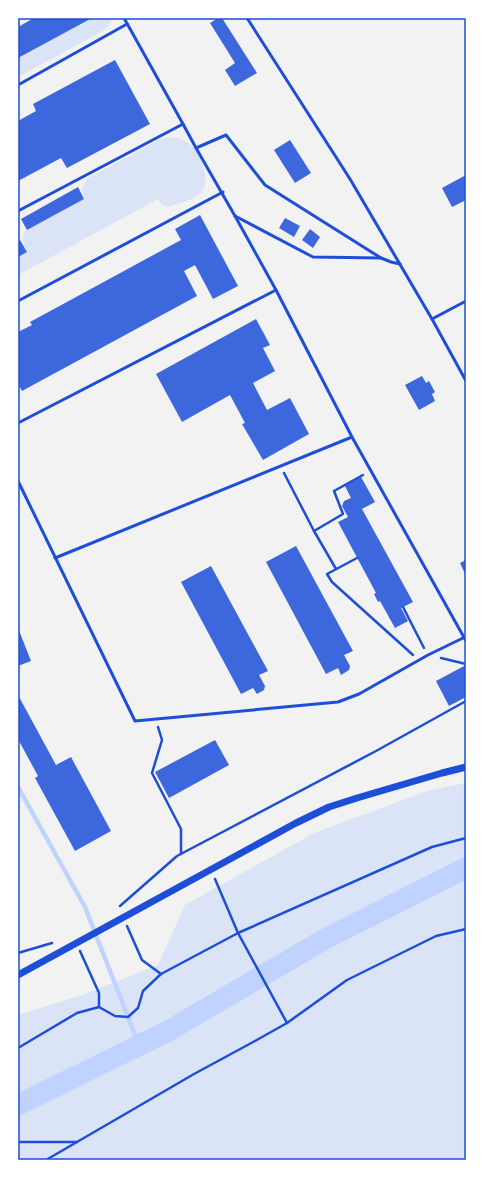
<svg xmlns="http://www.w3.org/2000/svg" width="484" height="1178" font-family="'Titillium Web',sans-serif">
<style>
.green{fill:#dbe4f7}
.water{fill:#bfd3fe}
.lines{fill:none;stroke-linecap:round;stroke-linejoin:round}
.stream{stroke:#bfd3fe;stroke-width:4.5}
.building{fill:#3d67dc}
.path{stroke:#1d4ed8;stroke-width:2.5}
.service{stroke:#1d4ed8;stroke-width:3}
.tertiary{stroke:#1d4ed8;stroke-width:7}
.neatline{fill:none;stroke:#1d4ed8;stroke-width:1.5}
</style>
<rect width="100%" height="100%" fill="#f2f2f2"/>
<g class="green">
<polygon points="92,18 113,18 108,27 101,32 18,77 18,58"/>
<path d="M169 137 178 138 186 141 193 147 200 157 206 178 204 188 199 194 193 199 168 207 162 205 158 199 18 275V257L27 252C24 245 20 240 24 232L84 199C81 190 82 185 88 178L161 139Z"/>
<polygon points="466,783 466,856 319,930 164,1021 18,1093 18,1015 82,995 158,965 185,905 314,833 430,790"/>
<polygon points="466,880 466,1160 18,1160 18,1117 174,1040 329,949"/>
</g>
<polygon class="water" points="466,856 466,880 329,949 174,1040 18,1117 18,1093 164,1021 319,930"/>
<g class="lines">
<polyline class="stream" points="18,787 85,907 137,1040"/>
</g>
<g class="building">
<polygon points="34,18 92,18 18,58 18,27"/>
<polygon points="218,18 222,18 257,73 235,86 225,70 235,63 210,23"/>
<polygon points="115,60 150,124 67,168 61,158 18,181 18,121 36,111 33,104"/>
<polygon points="290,140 311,173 295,183 274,150"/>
<polygon points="466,175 466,200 452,207 442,188"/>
<polygon points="78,187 84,199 27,230 21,219"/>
<polygon points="200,215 238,286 213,299 195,265 184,271 197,296 22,391 18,384 18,332 32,325 30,322 181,240 175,229"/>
<polygon points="285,218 300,226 294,237 279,228"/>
<polygon points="310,229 320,237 313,248 302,240"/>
<polygon points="20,240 27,252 18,257 18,242"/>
<polygon points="256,319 270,345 263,348 275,371 253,383 267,410 290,398 309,434 263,460 242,424 245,423 230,395 182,422 156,374"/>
<polygon points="422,376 426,383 429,381 435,392 432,394 435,401 419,410 405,385"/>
<polygon points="361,477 375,502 362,509 413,602 401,608 408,621 395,628 380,601 378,602 374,594 376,593 338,522 348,517 342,506 344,501 351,498 345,486"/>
<polygon points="296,546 353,651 344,655 350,666 349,670 341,675 338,668 326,674 266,562"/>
<polygon points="466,560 466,576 460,563"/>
<polygon points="211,566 268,671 259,675 265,686 264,690 257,694 253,688 241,694 181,582"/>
<polygon points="18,628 31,661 18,666"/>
<polygon points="466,665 466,697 449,706 436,681"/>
<polygon points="18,695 56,765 71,757 111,831 75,851 35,778 38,776 18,739"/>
<polygon points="215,740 229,765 169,798 155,772"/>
</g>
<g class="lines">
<g class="path">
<polyline points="284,473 314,531"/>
<polyline points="357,558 327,574 332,582 413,655"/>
<polyline points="336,569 314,531 343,514 334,491 363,475"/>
<polyline points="403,607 424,648"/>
<polyline points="441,658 466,664"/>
<polyline points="158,727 162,740 152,773 181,829 181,854"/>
<polyline points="215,879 238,933 287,1023"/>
<polyline points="120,906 177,856 376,751 466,701"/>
<polyline points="127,926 142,960 161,974"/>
<polyline points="80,951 99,993 99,1007"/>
<polyline points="18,953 52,943"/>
<polyline points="18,1048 77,1013 99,1007 115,1016 128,1017 138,1008 143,991 161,974 238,933 432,847 466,838"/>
<polyline points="18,1142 77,1142"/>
<polyline points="46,1160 194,1074 255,1041 287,1023 347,980 436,936 466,929"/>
</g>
<g class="service">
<polyline points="124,18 183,124 196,148 235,216 276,290 352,437 466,641"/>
<polyline points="247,18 350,179 432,319 466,381"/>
<polyline points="18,85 127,24"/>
<polyline points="196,148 226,135 265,185 381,258 391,262 400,264"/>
<polyline points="18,211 183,124"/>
<polyline points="235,216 313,257 381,258"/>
<polyline points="18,301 223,192"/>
<polyline points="432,319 466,301"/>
<polyline points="18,423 276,290"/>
<polyline points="18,481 135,721 338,702 359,694 428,655 463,638"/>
<polyline points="55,558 352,437"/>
</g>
<polyline class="tertiary" points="18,975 296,823 329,807 357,798 442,773 466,767"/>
</g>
<rect width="484" height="1178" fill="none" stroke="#ffffff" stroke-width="38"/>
<rect x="19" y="19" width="446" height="1140" class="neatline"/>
</svg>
